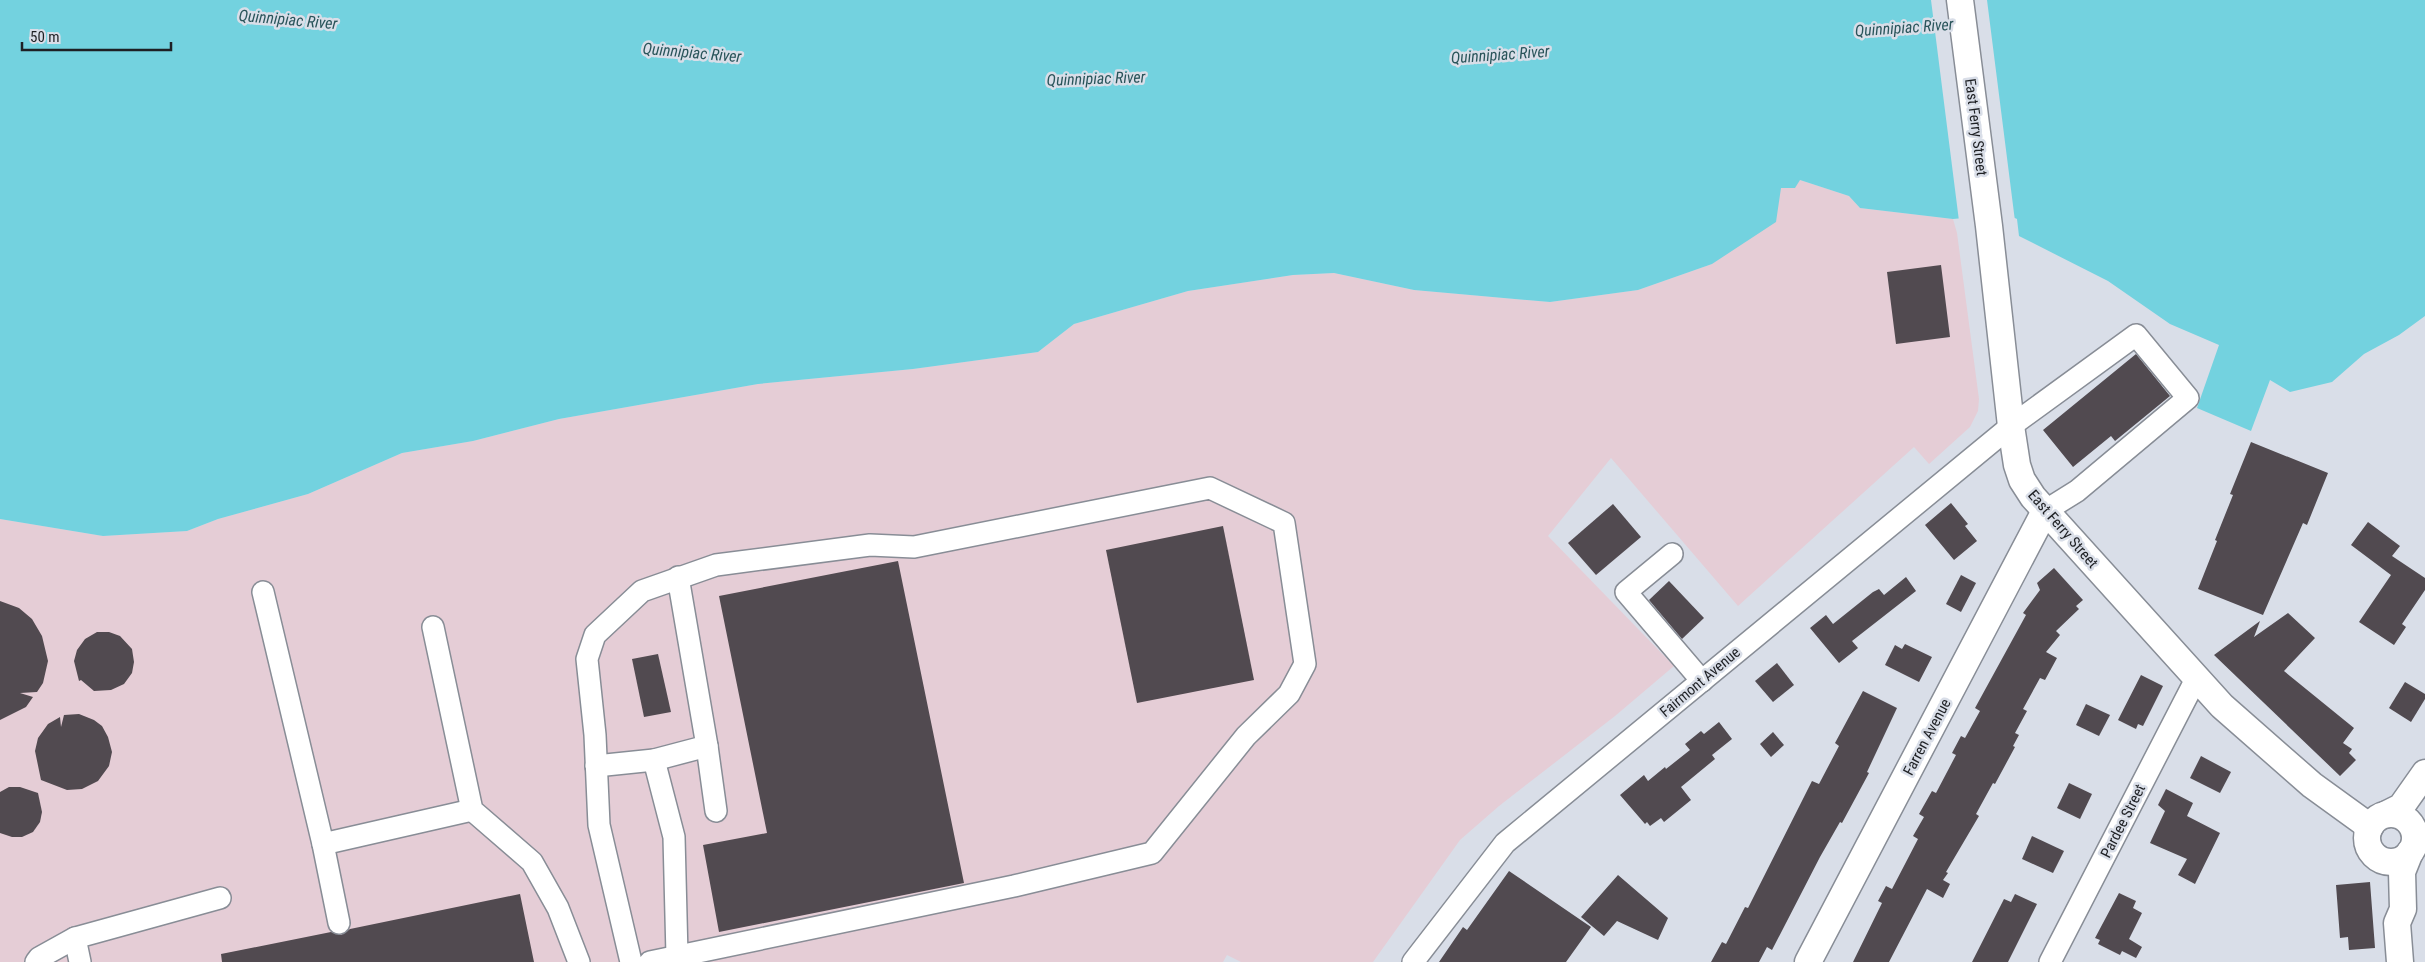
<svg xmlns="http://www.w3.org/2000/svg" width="2425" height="962" font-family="'Roboto Condensed',sans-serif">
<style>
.industrial{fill:#e5cdd6}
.water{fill:#73d2df}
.pier{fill:#d9dee8}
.building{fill:#514a50}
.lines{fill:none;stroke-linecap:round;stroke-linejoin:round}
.minor-casing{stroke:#888d96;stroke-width:24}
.major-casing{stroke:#888d96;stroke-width:29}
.minor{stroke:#fff;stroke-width:21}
.major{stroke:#fff;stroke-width:26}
.labels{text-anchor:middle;stroke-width:5;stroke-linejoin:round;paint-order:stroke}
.street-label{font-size:15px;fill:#1e2024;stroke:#d9dee8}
.water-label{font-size:16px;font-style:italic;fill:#29545a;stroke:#d9dee8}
</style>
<rect width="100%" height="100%" fill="#d9dee8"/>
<polygon class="industrial" points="1800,180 1849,196 1860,208 1953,219 1957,233 1979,399 1978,411 1970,427 1929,464 1914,447 1738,606 1611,458 1548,536 1674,666 1615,716 1499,806 1460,840 1373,962 1241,962 1227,955 1223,962 0,962 0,519 103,536 187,531 218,519 308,494 402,453 473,441 559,419 758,384 913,369 1038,352 1074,324 1188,291 1293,275 1334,273 1414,290 1550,302 1638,290 1712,264 1781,188"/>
<polygon class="water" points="0,0 2425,0 2425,316 2399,335 2364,354 2332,382 2290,392 2270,380 2251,431 2197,408 2219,345 2170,324 2108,281 2019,236 2017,219 2006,214 1953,219 1860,208 1849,196 1800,180 1795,188 1781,188 1776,222 1712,264 1638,290 1550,302 1414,290 1334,273 1293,275 1188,291 1074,324 1038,352 913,369 758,384 559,419 473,441 402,453 308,494 218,519 187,531 103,536 0,519"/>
<polygon class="pier" points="1931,0 1987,0 2015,221 2006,216 1959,221"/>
<g class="building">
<polygon points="1941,265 1950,337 1896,344 1887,272"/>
<polygon points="2136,354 2170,396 2115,441 2111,436 2073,467 2043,430"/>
<polygon points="2251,442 2328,473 2307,525 2303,523 2263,615 2198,589 2217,541 2215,540 2233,495 2230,494"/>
<polygon points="1951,503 1968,524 1965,526 1977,541 1954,560 1925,525"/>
<polygon points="1613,504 1641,537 1596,575 1568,543"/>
<polygon points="2368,522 2400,546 2392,556 2425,578 2425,590 2402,624 2406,627 2394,645 2359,622 2391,575 2351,545"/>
<polygon points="1223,526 1254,680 1137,703 1106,550"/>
<polygon points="898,561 964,883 719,932 703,845 767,833 719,596"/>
<polygon points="2054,568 2083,600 2076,606 2079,609 2056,631 2060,635 2046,652 2057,658 2045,680 2040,678 2023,709 2027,711 2015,733 2019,735 2013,746 2015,747 1995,784 1993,783 1976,814 1979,816 1946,872 1948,873 1943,880 1950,884 1943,898 1927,889 1889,962 1853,962 1882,903 1878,901 1886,886 1892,889 1918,839 1913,836 1924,817 1919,814 1932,791 1936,793 1956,755 1952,753 1961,736 1965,738 1980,711 1975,708 2026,615 2023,613 2040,590 2037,583"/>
<polygon points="1961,575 1976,583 1961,612 1946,604"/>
<polygon points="1906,577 1916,591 1852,641 1858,648 1839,663 1810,628 1826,615 1833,624 1873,592 1879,589 1884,595"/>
<polygon points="1669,581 1704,618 1682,639 1649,600"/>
<polygon points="0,601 19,608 32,619 42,636 48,661 43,683 37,692 20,693 33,697 26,707 0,720"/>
<polygon points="2288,613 2315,638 2284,671 2354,728 2343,743 2352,749 2349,753 2356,760 2340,776 2214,655 2260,621 2254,637"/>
<polygon points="97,632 109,632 120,636 132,649 134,662 132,673 124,684 111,690 94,691 81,680 79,681 74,661 77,650 85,639"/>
<polygon points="1905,644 1932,657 1919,682 1885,665 1895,645 1902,649"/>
<polygon points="658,654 671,712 644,717 632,659"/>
<polygon points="1777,663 1794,685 1773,702 1755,681"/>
<polygon points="2141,675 2163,686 2143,726 2138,724 2136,729 2118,720"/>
<polygon points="2405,682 2425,694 2425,699 2411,722 2389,708"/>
<polygon points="1863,691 1897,708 1867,772 1869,773 1842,823 1840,822 1820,857 1772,950 1767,947 1759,962 1711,962 1722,942 1726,944 1745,907 1748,908 1812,781 1819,784 1839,746 1835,743"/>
<polygon points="2086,704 2110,715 2099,736 2076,725"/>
<polygon points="79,714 94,720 102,726 108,737 112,752 109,766 98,781 82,789 67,790 41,780 35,751 38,738 48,724 60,717 61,727 64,715"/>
<polygon points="1719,722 1732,739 1712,755 1715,759 1681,787 1691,800 1664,822 1661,818 1650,826 1647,822 1645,824 1620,795 1644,775 1648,781 1665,767 1666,769 1690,750 1685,744 1701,731 1704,734"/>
<polygon points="1773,732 1784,745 1771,757 1760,744"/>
<polygon points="2201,756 2231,772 2220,793 2190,778"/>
<polygon points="2069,783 2092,794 2080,819 2057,808"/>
<polygon points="9,787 20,787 38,793 42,812 40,822 33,832 22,837 12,837 0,833 0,792"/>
<polygon points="2166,789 2193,803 2187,816 2220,833 2195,884 2178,875 2187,859 2150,843 2165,811 2158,805"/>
<polygon points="2032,836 2064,851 2053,873 2022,859"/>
<polygon points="1509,871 1591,927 1566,962 1439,962 1463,927 1467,930"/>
<polygon points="1618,875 1668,918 1658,940 1617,921 1604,936 1581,917"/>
<polygon points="2370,882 2375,948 2349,950 2348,937 2340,938 2336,885"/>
<polygon points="2119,893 2136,901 2133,908 2142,913 2129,939 2142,947 2136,958 2122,951 2120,955 2098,944 2100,940 2095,938"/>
<polygon points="520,894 534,962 222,962 221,954 331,932 341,935 350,929"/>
<polygon points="2015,894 2037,904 2008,962 1972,962 2004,899 2011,902"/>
</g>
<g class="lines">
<g class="minor-casing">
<g id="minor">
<polyline points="1672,554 1626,592 1702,681"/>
<polyline points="263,592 323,844 472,810"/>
<polyline points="433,627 472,810 532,862 558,908 579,962"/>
<polyline points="707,746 716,811"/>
<polyline points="654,760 674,837 677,956"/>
<polyline points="596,766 654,760 707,746 678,577"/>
<polyline points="323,844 339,923"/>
<polyline points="36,962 39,958 75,938"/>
<polyline points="80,962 75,938 220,898"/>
<polyline points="631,962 599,825 595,735 587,659 595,635 642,591 716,565 870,545 914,547 1210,488 1284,523 1305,664 1289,694 1246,736 1152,853 1014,886 650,962"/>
<polyline points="1413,962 1505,843 2011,426 2136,335 2188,398 2077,491 2045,511"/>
<polyline points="2050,962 2196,679"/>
</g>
</g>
<g class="major-casing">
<g id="major">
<polyline points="1960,0 1989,226 2011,426 2017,465 2022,480 2033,497 2222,706 2312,785 2370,827"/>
<polyline points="2387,814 2401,807 2425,773"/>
<circle cx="2391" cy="838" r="24"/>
<polyline points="1808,962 2045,511"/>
<polyline points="2400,962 2397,923 2403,909 2402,872 2410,852"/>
</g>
</g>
<use href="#minor" class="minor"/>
<use href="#major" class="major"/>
</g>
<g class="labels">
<g class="street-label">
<text transform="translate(1976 127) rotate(83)" y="5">East Ferry Street</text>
<text transform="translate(2063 529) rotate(49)" y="5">East Ferry Street</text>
<text transform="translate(1700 682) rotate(-40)" y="5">Fairmont Avenue</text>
<text transform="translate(1927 737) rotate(-62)" y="5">Farren Avenue</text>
<text transform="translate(2123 821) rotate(-63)" y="5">Pardee Street</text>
</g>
<g class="water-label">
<text transform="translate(288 19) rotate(5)" y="6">Quinnipiac River</text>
<text transform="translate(1904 27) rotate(-4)" y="6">Quinnipiac River</text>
<text transform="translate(692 52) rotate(5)" y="6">Quinnipiac River</text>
<text transform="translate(1500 54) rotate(-4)" y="6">Quinnipiac River</text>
<text transform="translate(1096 78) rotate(-2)" y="6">Quinnipiac River</text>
</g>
</g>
<path d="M22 42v8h149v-8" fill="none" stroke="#1e2024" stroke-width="2.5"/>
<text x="30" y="42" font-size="15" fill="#1e2024" stroke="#d9dee8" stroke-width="4" paint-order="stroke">50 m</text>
</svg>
